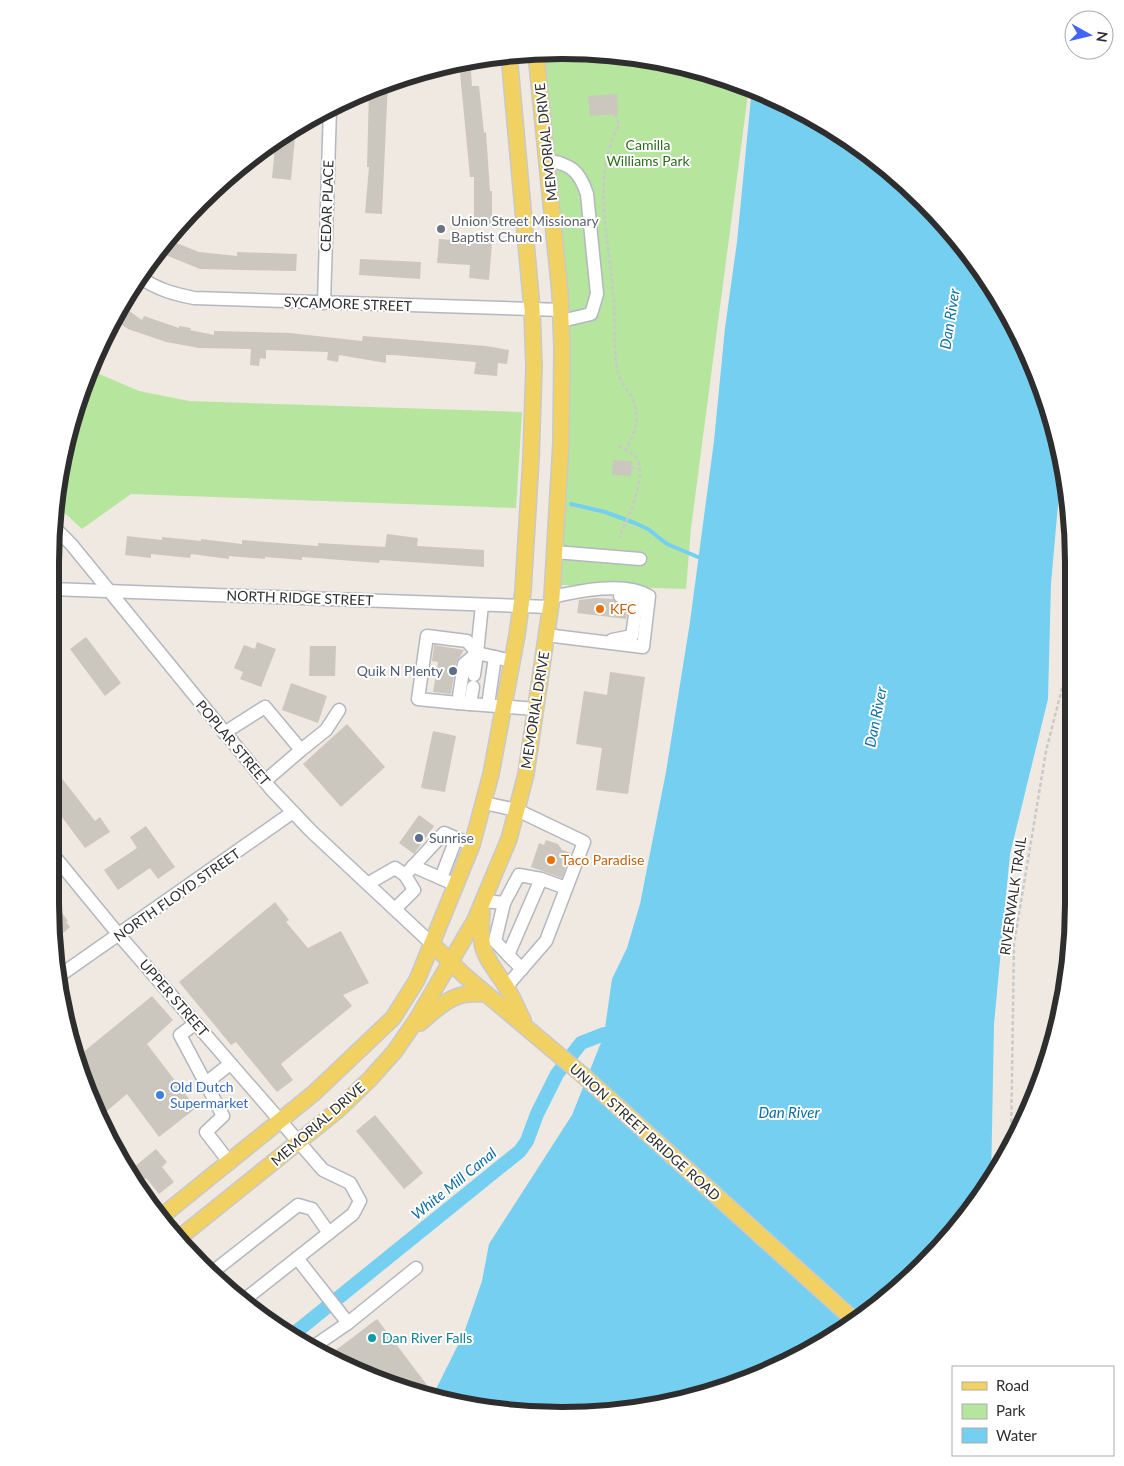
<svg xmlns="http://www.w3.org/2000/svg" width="1124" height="1466" font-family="Lato,sans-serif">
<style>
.green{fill:#b6e59e}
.water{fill:#75cff0}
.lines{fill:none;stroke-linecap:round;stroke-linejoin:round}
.stream{stroke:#75cff0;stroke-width:4}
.canal{stroke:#75cff0;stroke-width:14}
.building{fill:#cbc7bf}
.minor-casing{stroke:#b4b7c1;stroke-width:15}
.major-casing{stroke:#c9c9c9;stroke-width:18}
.path{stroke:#c9c9c9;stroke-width:2.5;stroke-dasharray:4 2.5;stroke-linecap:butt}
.minor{stroke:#fff;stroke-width:12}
.major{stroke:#f2d163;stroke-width:15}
.worship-dot{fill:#6b7280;stroke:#fff;stroke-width:2}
.food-dot{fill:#e8710a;stroke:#fff;stroke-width:2}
.service-dot{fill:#5c6f8a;stroke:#fff;stroke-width:2}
.shop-dot{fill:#3f7fe0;stroke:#fff;stroke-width:2}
.culture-dot{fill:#0f9aa8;stroke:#fff;stroke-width:2}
.labels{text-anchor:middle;stroke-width:4;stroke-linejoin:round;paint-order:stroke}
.street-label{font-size:14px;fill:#2e2e2e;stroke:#fff}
.park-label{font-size:14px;fill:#2c6e1b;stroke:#fff}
.worship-label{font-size:14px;fill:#5b616d;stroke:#fff;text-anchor:start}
.food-label{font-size:14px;fill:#c56008;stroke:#fff;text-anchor:start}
.service-label{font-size:14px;fill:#4e5e75;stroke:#fff;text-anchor:end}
.shop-label{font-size:14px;fill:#366cbe;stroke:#fff;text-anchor:start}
.culture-label{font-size:14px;fill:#0d838f;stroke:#fff;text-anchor:start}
.water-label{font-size:15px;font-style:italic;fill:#0d6fa3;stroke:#fff}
.rim{fill:none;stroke:#2e2e2e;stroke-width:6}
</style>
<rect width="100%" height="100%" fill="#efe9e1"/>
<g class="green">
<polygon points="562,50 662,60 749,86 691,528 686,589 561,585 570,405 568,306 545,52"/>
<polygon points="90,370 139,391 189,401 522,412 516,508 131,494 82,529 55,504 68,429"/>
</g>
<polygon class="water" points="752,87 847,136 924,200 988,278 1047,397 1063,469 1059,493 1051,584 1048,699 1010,854 994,1024 991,1182 924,1266 846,1330 726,1389 595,1415 528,1415 431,1399 464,1333 482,1281 489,1244 572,1115 604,1035 612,979 627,948 640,904 666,772 690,622 714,441 725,328 737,242"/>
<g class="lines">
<polyline class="stream" points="571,504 605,512 635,523 648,529 667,544 698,557"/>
<polyline class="canal" points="291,1336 520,1151 527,1141 537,1114 557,1074 581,1043 604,1034"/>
</g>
<g class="building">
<polygon points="470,59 472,86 479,86 484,133 486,132 490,191 492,191 492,224 474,223 474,177 470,177 460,73 453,73 453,63"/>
<polygon points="388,82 382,214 365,213 369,167 367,167 369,88"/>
<polygon points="617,94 618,114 590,116 588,96"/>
<polygon points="279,135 295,137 291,180 272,178 276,137"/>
<polygon points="439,239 492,243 489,280 469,278 470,265 437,263"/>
<polygon points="169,240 199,252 237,256 237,252 297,254 296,271 200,269 163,254"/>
<polygon points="360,259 421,262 420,279 359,275"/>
<polygon points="121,305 142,320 144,316 179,328 179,326 191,328 190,330 214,335 214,331 290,333 362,341 363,336 486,346 509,350 507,364 498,363 497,376 474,374 476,362 393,355 386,355 386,363 339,355 338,362 327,360 328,352 266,350 266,359 260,358 259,366 250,365 251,349 199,348 166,342 128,329 113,319"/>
<polygon points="613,460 632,461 631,476 612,475"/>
<polygon points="387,534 418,538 417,546 484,550 484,567 380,560 379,563 302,557 302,560 265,557 265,559 229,556 229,559 191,554 190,558 151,554 151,558 125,555 127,536 162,540 162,537 201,541 201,539 242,544 242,540 318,546 318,543 385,547"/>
<polygon points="595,598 613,599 616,603 628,605 626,619 577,613 579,600"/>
<polygon points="86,637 121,683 105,696 70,649"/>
<polygon points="257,642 276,649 261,687 240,679 243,672 234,668 244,645 255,649"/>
<polygon points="434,645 464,650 456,663 451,694 433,692 438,662 432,661"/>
<polygon points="310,646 336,646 335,676 309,676"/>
<polygon points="610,672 645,677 628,794 596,790 602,748 576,744 584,691 607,695"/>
<polygon points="291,683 327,696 318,723 282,710"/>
<polygon points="347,724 385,767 341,807 303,764"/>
<polygon points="433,731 456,736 445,792 421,788"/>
<polygon points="50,763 95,821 100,817 110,832 85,848 50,801"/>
<polygon points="419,815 434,826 414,854 399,843"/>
<polygon points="146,826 175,867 158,879 150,868 118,890 104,870 137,848 130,837"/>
<polygon points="546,840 558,844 562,850 571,853 562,878 531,867 539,843 544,845"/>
<polygon points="275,902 289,920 286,922 308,948 341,931 369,983 343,995 352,1006 281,1064 293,1080 277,1092 236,1042 231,1045 179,982"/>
<polygon points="50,903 59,915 62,913 68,921 66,922 70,927 60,936 53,927"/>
<polygon points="152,996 173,1020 147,1044 196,1108 159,1137 127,1094 101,1116 76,1058"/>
<polygon points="375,1115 423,1173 404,1189 356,1131"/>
<polygon points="156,1149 167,1162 162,1167 174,1182 159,1194 146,1178 138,1185 128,1172"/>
<polygon points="377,1319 427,1385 416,1393 328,1356"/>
</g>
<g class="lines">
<g class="minor-casing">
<g id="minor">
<path d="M548 160C571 165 579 170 587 194L597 294 591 314 561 321"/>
<path d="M139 277C157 289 173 294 194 298L561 310"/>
<polyline points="324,303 330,108"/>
<polyline points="52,525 71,544 271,789 311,831 432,944"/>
<polyline points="555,552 640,559"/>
<polyline points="51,589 550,607"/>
<path d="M546 635 643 647 649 596C625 581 578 591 552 597"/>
<polyline points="612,640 632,636 637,601 633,597 620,596"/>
<polyline points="474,675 477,653 512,661"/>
<polyline points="473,687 470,704 536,709"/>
<polyline points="458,703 418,699 427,636 467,641 477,653"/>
<polyline points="470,704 458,703 464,664 477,653 482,605"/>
<polyline points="488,705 495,657"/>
<polyline points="224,733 265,707 301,750 265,781"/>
<polyline points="301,750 326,730 339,710"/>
<polyline points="484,803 517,810 584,842 546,941 506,987"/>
<polyline points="50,851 119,935 323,1170 350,1183 360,1201 353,1214 244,1300"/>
<polyline points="413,866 456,885"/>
<polyline points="441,878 456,839"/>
<polyline points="369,883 395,868 405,875"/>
<polyline points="484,901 504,903 519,875 541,879"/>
<polyline points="504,903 495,941 508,955"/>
<polyline points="396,908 414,890 405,875 444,833 472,845"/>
<polyline points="522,969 508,955 541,879 566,888"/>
<polyline points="59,976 293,812"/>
<polyline points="196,1023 180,1035 223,1116 206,1132 230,1163"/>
<polyline points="206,1083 230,1064"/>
<polyline points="297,1258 348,1323 416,1268"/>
<polyline points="210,1274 298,1205 312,1209 329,1233"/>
<polyline points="310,1349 348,1323"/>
</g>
</g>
<g class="major-casing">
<g id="major">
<path d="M482 912C479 953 484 953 505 985 512 995 517 1009 523 1020"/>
<polyline points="432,944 465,976 585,1077 856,1322"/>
<path d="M420 1023C443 1003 454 991 486 994"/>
<polyline points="162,1216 314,1093 393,1018 417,980 472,845 491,774 517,635 523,591 531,458 534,367 532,309 509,55"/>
<polyline points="179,1238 338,1110 370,1079 395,1051 417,1019 475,920 509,839 526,774 552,597 561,442 562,348 560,293 536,53"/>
</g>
</g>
<g class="path">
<path d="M615 114 619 125C590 178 610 244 614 301 615 324 613 346 617 369 619 379 626 388 631 396 642 415 635 432 626 450"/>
<path d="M618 446C624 449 630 451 635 456 650 474 627 519 619 538"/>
<polyline points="631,468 639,468"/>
<polyline points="1011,1142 1014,944 1046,751 1070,657"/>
</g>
<use href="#minor" class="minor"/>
<use href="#major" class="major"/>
</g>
<circle class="worship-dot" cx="441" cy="229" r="5"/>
<g class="food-dot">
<circle cx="600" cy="609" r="5"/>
<circle cx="551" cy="860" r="5"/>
</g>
<g class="service-dot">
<circle cx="453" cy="671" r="5"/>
<circle cx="419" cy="838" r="5"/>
</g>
<circle class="shop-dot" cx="160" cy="1095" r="5"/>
<circle class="culture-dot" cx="372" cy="1338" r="5"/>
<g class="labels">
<g class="street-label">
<text transform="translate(546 142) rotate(-96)" y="5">MEMORIAL DRIVE</text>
<text transform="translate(327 206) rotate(-88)" y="5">CEDAR PLACE</text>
<text transform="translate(348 304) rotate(2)" y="5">SYCAMORE STREET</text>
<text transform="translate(300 598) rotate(2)" y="5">NORTH RIDGE STREET</text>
<text transform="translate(535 710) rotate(-81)" y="5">MEMORIAL DRIVE</text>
<text transform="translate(233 743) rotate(50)" y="5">POPLAR STREET</text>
<text transform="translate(177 895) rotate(-35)" y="5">NORTH FLOYD STREET</text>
<text transform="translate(1013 896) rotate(-82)" y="5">RIVERWALK TRAIL</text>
<text transform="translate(174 998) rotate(49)" y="5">UPPER STREET</text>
<text transform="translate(318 1124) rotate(-41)" y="5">MEMORIAL DRIVE</text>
<text transform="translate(645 1132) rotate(42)" y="5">UNION STREET BRIDGE ROAD</text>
</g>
<g class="park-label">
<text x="648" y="150">Camilla<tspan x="648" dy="16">Williams Park</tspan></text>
</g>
<g class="worship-label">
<text x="451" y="226">Union Street Missionary<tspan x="451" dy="16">Baptist Church</tspan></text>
</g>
<g class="food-label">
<text x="610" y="614">KFC</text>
<text x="561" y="865">Taco Paradise</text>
</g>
<g class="service-label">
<text x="443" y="676">Quik N Plenty</text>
<text x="429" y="843" text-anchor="start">Sunrise</text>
</g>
<g class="shop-label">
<text x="170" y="1092">Old Dutch<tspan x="170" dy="16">Supermarket</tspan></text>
</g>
<g class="culture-label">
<text x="382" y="1343">Dan River Falls</text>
</g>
<g class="water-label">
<text transform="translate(950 319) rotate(-81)" y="5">Dan River</text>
<text transform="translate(876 717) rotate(-79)" y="5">Dan River</text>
<text x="789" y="1118">Dan River</text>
<text transform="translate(454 1184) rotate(-39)" y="5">White Mill Canal</text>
</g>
</g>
<path d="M0 0H1124V1466H0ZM562 59H562A503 503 0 0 1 1065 562V904A503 503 0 0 1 562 1407H562A503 503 0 0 1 59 904V562A503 503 0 0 1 562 59Z" fill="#fff" fill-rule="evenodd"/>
<path class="rim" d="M562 59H562A503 503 0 0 1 1065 562V904A503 503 0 0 1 562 1407H562A503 503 0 0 1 59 904V562A503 503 0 0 1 562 59Z"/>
<rect x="952" y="1366" width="162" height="90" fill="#ffffff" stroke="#ababab"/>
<rect x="962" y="1382" width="25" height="8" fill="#f2d163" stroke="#ababab"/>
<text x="996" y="1391" font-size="15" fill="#2e2e2e">Road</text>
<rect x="962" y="1404" width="25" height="15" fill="#b6e59e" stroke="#ababab"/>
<text x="996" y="1416" font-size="15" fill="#2e2e2e">Park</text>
<rect x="962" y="1428" width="25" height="15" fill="#75cff0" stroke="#ababab"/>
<text x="996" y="1441" font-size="15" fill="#2e2e2e">Water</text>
<g transform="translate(1089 35) rotate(98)"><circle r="24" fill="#ffffff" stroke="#ababab"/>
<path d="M0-4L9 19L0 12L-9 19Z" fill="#4264fb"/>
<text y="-8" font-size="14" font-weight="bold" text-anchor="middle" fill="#2e2e2e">N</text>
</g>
</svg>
